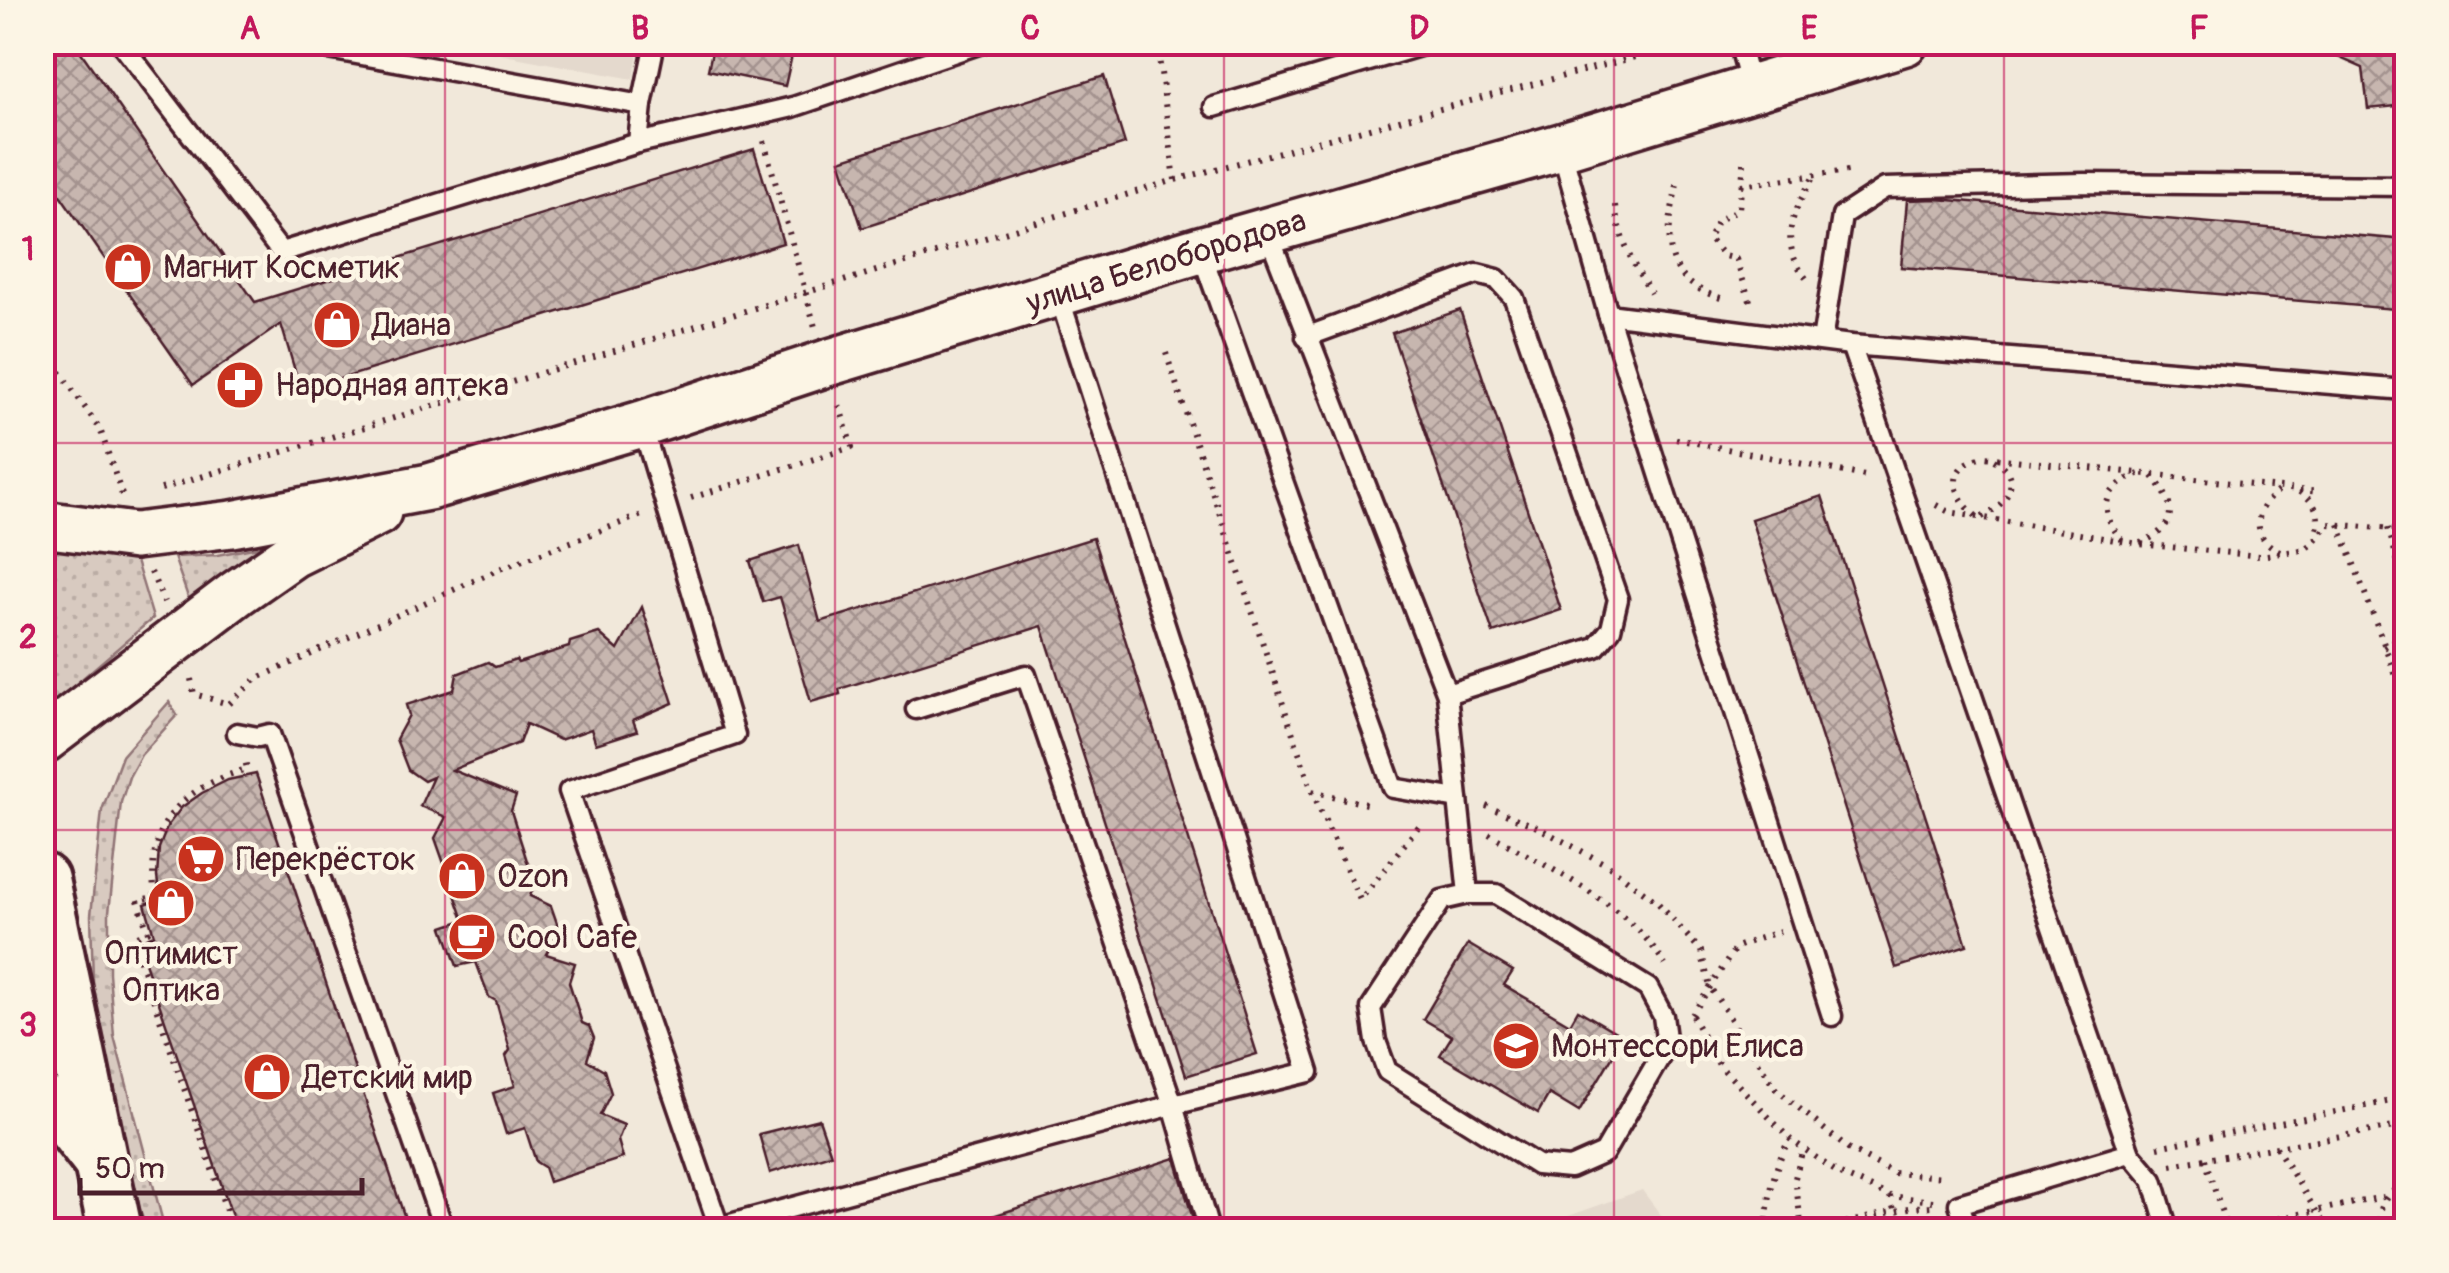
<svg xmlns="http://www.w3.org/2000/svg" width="2449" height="1273" font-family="Pangolin,sans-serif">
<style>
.built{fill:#e4d9cd}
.grass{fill:url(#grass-dots);stroke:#917476;stroke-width:2.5}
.building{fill:url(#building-cross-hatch);stroke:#4a1f2b;stroke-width:2.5}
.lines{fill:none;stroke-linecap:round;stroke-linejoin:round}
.service-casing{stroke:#4a1f2b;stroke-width:25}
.tertiary-casing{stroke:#4a1f2b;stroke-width:52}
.secondary-casing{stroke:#4a1f2b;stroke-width:60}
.path{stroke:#4a1f2b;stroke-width:6;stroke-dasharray:2.5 8;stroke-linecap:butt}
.service{stroke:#fcf5e5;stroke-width:18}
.tertiary{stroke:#fcf5e5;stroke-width:45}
.secondary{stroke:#fcf5e5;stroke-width:52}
.grid{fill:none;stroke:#c2185b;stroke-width:2.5;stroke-opacity:0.55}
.labels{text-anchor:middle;stroke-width:9;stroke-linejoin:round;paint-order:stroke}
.street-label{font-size:32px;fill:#4a1f2b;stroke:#fcf5e5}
.poi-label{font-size:32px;fill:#4a1f2b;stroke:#fcf5e5;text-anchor:start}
.neatline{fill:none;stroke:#c2185b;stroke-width:4}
.grid-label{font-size:32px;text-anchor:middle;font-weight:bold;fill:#c2185b}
</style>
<defs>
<pattern id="grass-dots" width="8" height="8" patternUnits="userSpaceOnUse" patternTransform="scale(2.5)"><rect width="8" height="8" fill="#d8cac0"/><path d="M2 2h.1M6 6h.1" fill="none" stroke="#bbada5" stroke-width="1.8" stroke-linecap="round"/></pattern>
<pattern id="building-cross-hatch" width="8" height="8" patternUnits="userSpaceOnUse" patternTransform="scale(2.5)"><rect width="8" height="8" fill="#c7b6af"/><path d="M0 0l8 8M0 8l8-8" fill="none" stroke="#a4938f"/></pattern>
</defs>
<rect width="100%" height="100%" fill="#f1e8da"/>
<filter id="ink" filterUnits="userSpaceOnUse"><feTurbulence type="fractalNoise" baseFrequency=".01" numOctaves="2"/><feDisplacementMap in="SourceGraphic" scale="20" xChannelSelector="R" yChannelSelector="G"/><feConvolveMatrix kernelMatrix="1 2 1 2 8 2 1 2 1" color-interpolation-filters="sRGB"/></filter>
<g filter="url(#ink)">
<g class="built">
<polygon points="440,43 640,43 633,79"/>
<polygon points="1642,1190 1672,1230 1529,1230"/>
</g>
<g class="grass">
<polygon points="42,538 133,551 153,618 48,708 42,677"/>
<polygon points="268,545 271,553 189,600 174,557 217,555"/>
<polygon points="169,702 177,715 141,755 129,777 121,802 109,912 109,973 114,1036 165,1230 146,1230 121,1143 94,1014 91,915 102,810 122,756"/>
</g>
<g class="building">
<polygon points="42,42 74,42 255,302 754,149 783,243 301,391 281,324 193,385 42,169"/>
<polygon points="714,42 795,42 785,86 708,70"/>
<polygon points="2304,42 2406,42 2406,105 2368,109 2363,68"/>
<polygon points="1104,76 1125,144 862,228 840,160"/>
<polygon points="1937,199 2406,240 2406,310 1901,267 1907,200"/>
<polygon points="1460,310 1561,610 1493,633 1392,333"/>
<polygon points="1822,496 1967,945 1896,968 1751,519"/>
<polygon points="1093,538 1257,1054 1186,1076 1042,626 839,689 840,694 811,702 780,597 763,602 750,561 799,545 820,622"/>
<polygon points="642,607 673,703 633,720 637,731 596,744 591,729 560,740 526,724 519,743 452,770 516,796 511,811 528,864 540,870 530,896 551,906 559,929 546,954 575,963 569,982 582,1023 589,1026 594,1038 587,1060 604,1070 611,1093 600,1115 624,1125 618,1140 623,1158 549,1182 544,1167 536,1162 525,1128 506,1134 493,1093 515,1086 506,1056 510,1050 496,1001 489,997 476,962 457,966 443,927 464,920 435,838 446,817 420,806 433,777 424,781 408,770 396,739 409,715 406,705 454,690 457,674 488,662 495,667 516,660 518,663 569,647 570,642 599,633 618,650"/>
<polygon points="256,774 409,1230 237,1230 138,942 154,935 145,904 160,899 157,877 159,848 168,825 182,807 202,793 228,780"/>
<polygon points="1468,944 1513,971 1504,985 1570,1024 1578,1010 1624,1037 1579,1112 1549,1094 1538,1113 1440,1055 1452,1036 1423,1019"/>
<polygon points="819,1119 831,1154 770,1173 759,1134"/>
<polygon points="1175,1158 1195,1226 1180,1230 968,1230 967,1224"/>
</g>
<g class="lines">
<g class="service-casing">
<g id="service">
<polyline points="120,42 281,252 638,143 642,105"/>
<polyline points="289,42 642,105 655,42"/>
<polyline points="1739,42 1751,88"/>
<polyline points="1214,107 1433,42"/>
<polyline points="638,143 793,107 985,42"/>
<polyline points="1561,148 1608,314 1832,1016"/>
<polyline points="1267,230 1447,694 1468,894 1442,900 1371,1008 1376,1041 1387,1071 1537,1165 1570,1168 1604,1153 1667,1045 1663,1016 1648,988 1496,894 1468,894"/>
<polyline points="1201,252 1393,788 1458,799"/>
<polyline points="1608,314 1851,345 2406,390"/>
<polyline points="1306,337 1477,274 1497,279 1514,298 1618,599 1611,629 1596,647 1447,694"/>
<polyline points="1822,341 1842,216 1885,188 2084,183 2406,186"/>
<polyline points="1851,345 2130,1153"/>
<polyline points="642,425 735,735 569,791 719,1227 711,1230"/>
<polyline points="916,709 1026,675 1173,1105 1209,1230"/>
<polyline points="237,733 258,737 270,734 444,1230"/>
<polyline points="719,1227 1173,1105 1309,1072 1058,293"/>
<polyline points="1968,1230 1959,1204 2130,1153 2153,1180 2168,1230"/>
</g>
</g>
<g class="tertiary-casing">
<g id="tertiary">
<polyline points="42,524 135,536 232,524 429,487 642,424 827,363 1200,250 1561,147 1905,42"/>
<polyline points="42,741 237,593 293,554 378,512"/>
</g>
</g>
<g class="secondary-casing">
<g id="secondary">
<polyline points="42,880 115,1230"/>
<polyline points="42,1102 67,1119 98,1159"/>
</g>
</g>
<g class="path">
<polyline points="1157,42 1175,180"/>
<polyline points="764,141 815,327"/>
<polyline points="1744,163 1739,209 1717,221 1709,239 1724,256 1736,259 1751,304"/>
<path d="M1677 185C1665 237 1660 280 1721 298"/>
<polyline points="1741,185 1848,171"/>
<path d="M1615 205C1619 239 1633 265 1651 293"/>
<path d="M1806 278C1777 240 1793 212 1814 176"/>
<polyline points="42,346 100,429 122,495"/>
<polyline points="1166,353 1312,791 1370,805"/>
<polyline points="1676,439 1870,477"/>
<polyline points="161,489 1175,180 1691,42"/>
<path d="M2299 492C2317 502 2322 517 2315 536"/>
<polyline points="691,498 852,447 838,401"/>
<polyline points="1936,505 1949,512 2139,544 2260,556 2302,550 2311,545 2329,524 2406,530"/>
<path d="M1976 516C1952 495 1944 465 1984 457L2319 492"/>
<path d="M1982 517C2007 505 2025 478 1994 460"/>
<polyline points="2339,524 2406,703"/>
<polyline points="2388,528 2406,589"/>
<path d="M2122 540C2097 511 2103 487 2139 474"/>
<path d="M2140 543C2180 527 2176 503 2151 474"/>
<path d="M2280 551C2248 537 2255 506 2281 489"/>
<polyline points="151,572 164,602"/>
<polyline points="2384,648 2406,633"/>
<polyline points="191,679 194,694 229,704 256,679 502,568 642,515"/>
<polyline points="1312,791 1360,900 1423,821"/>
<polyline points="1486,806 1537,827 1611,867 1657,902 1701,951 1710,987 1776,1089 1848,1149 1894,1173 1945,1177"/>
<path d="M1489 834C1546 866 1633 907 1665 965"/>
<polyline points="1692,1015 1736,947 1780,931"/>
<polyline points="1692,1016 1719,1065 1790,1139 1838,1173 1890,1196 1933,1201"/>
<polyline points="2158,1147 2406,1098"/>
<polyline points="2276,1147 2328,1230"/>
<polyline points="2205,1159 2227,1229"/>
<polyline points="2171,1165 2406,1125"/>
<polyline points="1890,1196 1900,1230"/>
<polyline points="2227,1229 2388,1196"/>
<path d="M233 1230 132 938 148 932 138 900 155 897C144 824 181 788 247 769L245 760"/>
<path d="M1765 1230C1769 1199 1773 1166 1790 1139"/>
<polyline points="1802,1230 1795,1178 1803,1149"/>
<polyline points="1815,1230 1913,1207 1933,1206"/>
<path d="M2380 1230C2377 1209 2385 1191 2406 1185"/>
</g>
<use href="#service" class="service"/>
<use href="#tertiary" class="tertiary"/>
<use href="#secondary" class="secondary"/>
</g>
</g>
<path class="grid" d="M445 42V1230M835 42V1230M1224 42V1230M1614 42V1230M2004 42V1230M42 443H2406M42 830H2406"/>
<defs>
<g id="shop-disc" transform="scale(2.5)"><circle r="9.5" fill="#c8321e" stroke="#fcf5e5"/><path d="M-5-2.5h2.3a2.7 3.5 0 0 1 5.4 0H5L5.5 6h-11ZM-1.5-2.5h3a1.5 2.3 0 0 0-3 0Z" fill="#fff"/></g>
<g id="pharmacy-disc" transform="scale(2.5)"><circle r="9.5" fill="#c8321e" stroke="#fcf5e5"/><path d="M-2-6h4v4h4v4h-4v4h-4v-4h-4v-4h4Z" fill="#fff"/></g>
<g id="supermarket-disc" transform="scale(2.5)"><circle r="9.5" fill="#c8321e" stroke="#fcf5e5"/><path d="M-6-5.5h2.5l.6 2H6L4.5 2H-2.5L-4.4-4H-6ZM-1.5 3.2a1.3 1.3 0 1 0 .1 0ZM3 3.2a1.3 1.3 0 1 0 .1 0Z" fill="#fff"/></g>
<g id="cafe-disc" transform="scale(2.5)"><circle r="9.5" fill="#c8321e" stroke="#fcf5e5"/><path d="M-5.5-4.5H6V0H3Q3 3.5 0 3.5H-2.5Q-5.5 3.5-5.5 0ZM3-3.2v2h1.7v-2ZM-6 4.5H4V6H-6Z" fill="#fff"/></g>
<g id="school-disc" transform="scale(2.5)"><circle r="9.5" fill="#c8321e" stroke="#fcf5e5"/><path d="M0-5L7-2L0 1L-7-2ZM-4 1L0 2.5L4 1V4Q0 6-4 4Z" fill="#fff"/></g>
</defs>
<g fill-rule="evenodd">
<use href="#shop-disc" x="128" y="267"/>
<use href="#shop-disc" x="337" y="325"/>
<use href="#pharmacy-disc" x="240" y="385"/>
<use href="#supermarket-disc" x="201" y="859"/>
<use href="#shop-disc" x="462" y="876"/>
<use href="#shop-disc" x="171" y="903"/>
<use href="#cafe-disc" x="472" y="937"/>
<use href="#school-disc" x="1516" y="1046"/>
<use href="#shop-disc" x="267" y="1077"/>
</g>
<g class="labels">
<g class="street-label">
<text transform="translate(1166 261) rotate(-17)" y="11">улица Белобородова</text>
</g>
<g class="poi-label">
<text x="163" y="278">Магнит Косметик</text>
<text x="372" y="336">Диана</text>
<text x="275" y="396">Народная аптека</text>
<text x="236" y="870">Перекрёсток</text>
<text x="497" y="887">Ozon</text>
<text x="507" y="948">Cool Cafe</text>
<text x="171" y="964" text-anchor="middle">Оптимист<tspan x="171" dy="37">Оптика</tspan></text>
<text x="1551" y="1057">Монтессори Елиса</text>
<text x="302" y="1088">Детский мир</text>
</g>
</g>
<rect width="2449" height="1273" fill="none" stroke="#fcf5e5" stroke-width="110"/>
<path d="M80 1178v15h282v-15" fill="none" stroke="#4a1f2b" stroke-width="5"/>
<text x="95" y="1178" font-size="30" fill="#4a1f2b" stroke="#fcf5e5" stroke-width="8" paint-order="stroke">50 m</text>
<rect x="55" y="55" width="2339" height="1163" class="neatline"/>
<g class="grid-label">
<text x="250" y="39">A</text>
<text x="640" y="39">B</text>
<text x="1030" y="39">C</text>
<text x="1419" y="39">D</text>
<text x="1809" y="39">E</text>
<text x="2199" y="39">F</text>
<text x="28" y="260">1</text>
<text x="28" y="648">2</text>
<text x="28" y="1036">3</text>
</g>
</svg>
